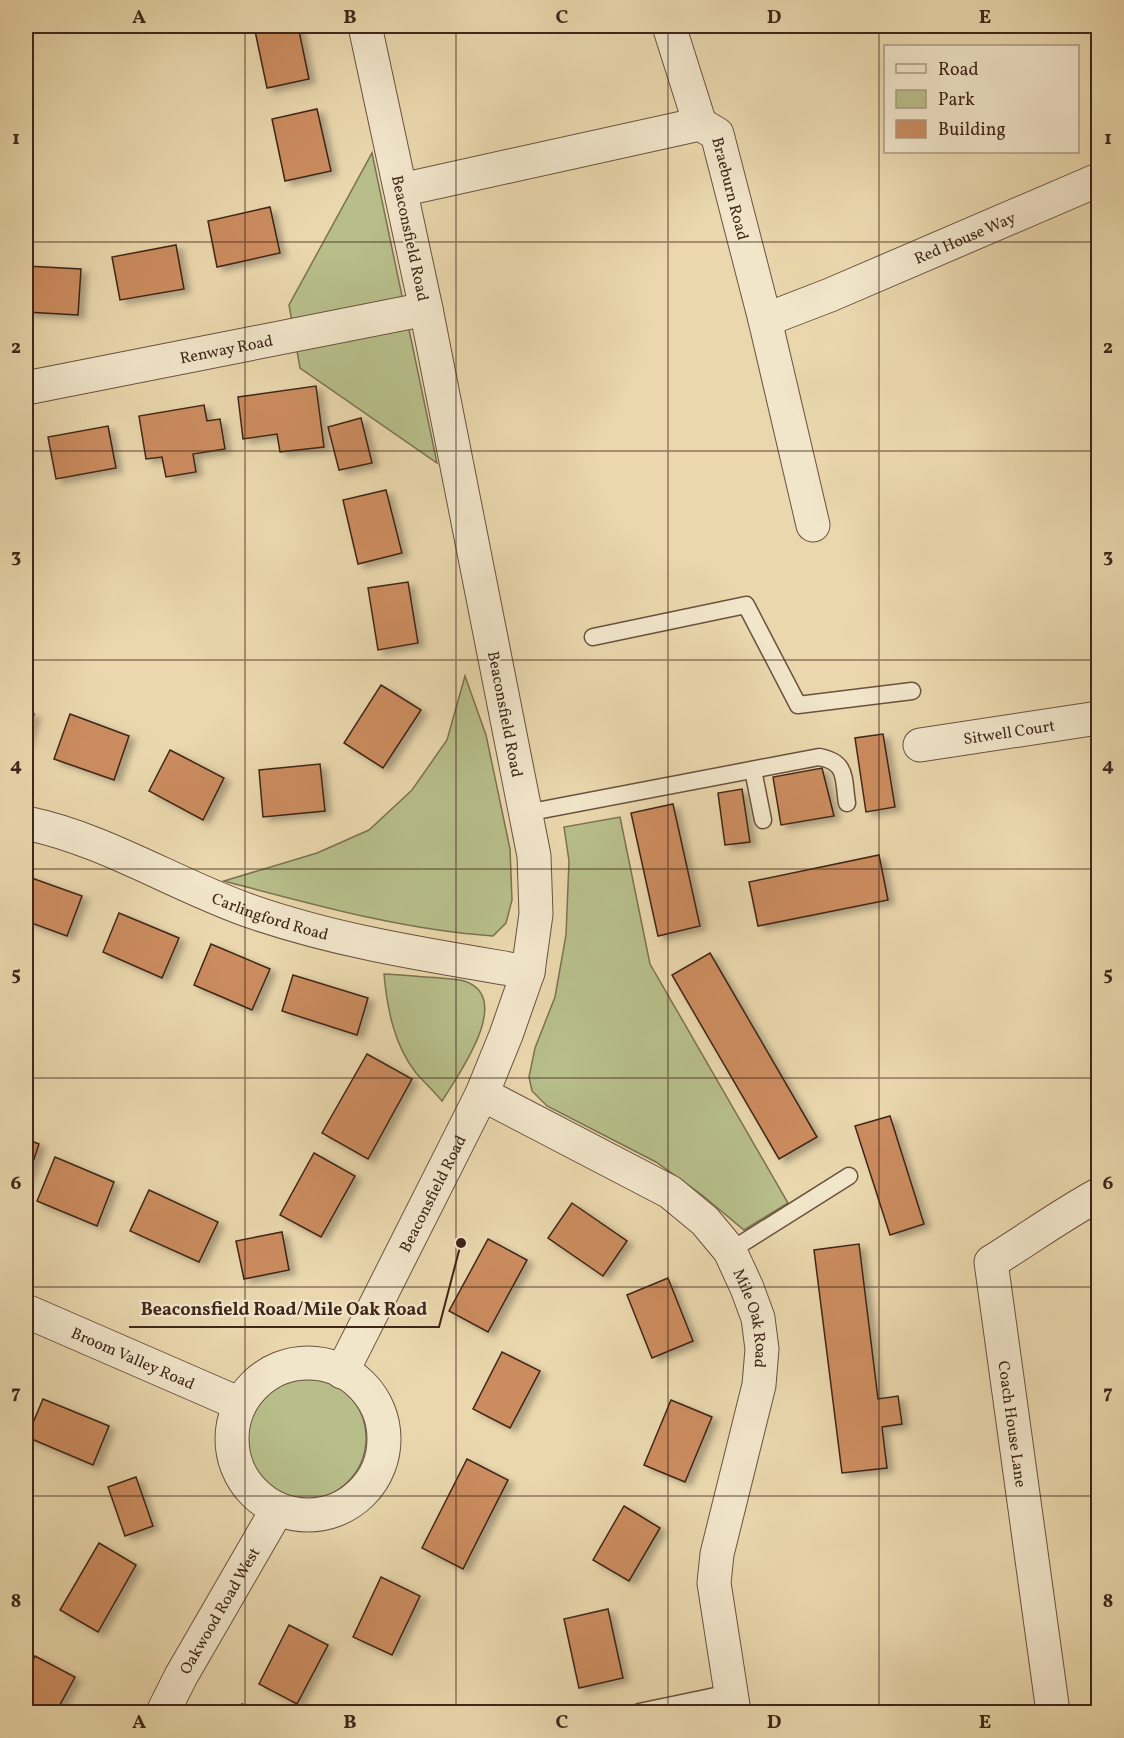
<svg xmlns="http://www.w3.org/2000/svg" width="1124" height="1738" font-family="Vollkorn,serif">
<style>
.green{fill:#b7be8a;stroke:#7b7252;stroke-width:1.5}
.building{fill:#cb8c5f;stroke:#3f2619;stroke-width:1.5;filter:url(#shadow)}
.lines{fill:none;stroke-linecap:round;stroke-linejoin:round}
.service-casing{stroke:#6a523e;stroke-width:19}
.minor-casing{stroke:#6a523e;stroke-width:35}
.service{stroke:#f1e5ca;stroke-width:16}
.minor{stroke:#f1e5ca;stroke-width:33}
.grid{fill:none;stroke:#3f2619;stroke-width:1.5;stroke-opacity:0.55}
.labels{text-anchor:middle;stroke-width:4.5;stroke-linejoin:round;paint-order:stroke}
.street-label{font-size:16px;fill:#3f2619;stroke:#f1e5ca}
.leader{fill:none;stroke:#3f2619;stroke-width:2}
.callout-dot{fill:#3f2619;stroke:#f1e5ca;stroke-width:2}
.callout-label{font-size:18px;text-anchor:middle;font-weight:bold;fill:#3f2619;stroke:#f1e5ca;stroke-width:4.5;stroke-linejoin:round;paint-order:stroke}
.neatline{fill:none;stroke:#3f2619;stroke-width:2}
.grid-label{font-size:20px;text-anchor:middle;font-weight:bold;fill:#3f2619}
</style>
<defs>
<filter id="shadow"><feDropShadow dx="6" dy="4" stdDeviation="3" flood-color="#0004"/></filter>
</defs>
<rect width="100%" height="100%" fill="#ead7ad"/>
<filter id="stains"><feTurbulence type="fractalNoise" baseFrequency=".00333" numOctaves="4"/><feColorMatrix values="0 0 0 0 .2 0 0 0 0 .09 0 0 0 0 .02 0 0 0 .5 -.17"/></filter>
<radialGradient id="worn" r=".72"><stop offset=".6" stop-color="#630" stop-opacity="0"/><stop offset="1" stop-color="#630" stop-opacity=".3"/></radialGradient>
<g class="green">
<polygon points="372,153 437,463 300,368 289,305"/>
<path d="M465 676 486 735 510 849 512 900 506 923 493 936C402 930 312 904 224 881L317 853 369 830 412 790 447 740Z"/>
<polygon points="620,817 650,964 788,1203 744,1230 702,1195 656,1162 547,1106 532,1091 529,1077 535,1048 555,997 566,935 569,861 564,827"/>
<path d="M384 974C403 975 422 977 440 978 448 979 457 979 464 981 515 997 458 1075 442 1101 434 1091 424 1082 416 1073 394 1045 387 1008 384 974Z"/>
<circle cx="304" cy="1438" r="62"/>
</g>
<g class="building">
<polygon points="254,26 298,26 309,79 267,88"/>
<polygon points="317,109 331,171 285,181 272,119"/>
<polygon points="270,207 280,253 217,267 208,221"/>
<polygon points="176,245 184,289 120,300 112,257"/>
<polygon points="26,266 81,269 78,315 26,312"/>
<polygon points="316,386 324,447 280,452 277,434 243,439 238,397"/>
<polygon points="204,405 207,421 220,419 225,449 193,454 196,472 166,477 162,457 146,459 139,416"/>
<polygon points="361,418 372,463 339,470 328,427"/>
<polygon points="108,426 116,468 56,479 48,437"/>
<polygon points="386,490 402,553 358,564 343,500"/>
<polygon points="408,582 418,643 378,650 368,588"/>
<polygon points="381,685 421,710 383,768 344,743"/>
<polygon points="26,712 34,714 26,746"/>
<polygon points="70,714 129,736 114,780 54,759"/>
<polygon points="883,734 895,807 866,812 855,738"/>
<polygon points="170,750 224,778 203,820 149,791"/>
<polygon points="320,764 325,811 263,817 259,770"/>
<polygon points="822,768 834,816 781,825 773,777"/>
<polygon points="742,789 750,842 725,845 718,793"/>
<polygon points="673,804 700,926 658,936 631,813"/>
<polygon points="879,855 888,900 758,926 749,882"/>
<polygon points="26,876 82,896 67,936 26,921"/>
<polygon points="119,913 179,938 162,978 103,952"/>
<polygon points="211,944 270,969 252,1010 194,985"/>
<polygon points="710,953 817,1137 779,1159 672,975"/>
<polygon points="293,975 368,998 357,1035 282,1011"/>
<polygon points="367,1054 412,1079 368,1159 322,1133"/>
<polygon points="890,1116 924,1224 890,1235 855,1126"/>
<polygon points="26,1139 39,1144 26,1183"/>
<polygon points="314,1153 355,1176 321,1237 280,1215"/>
<polygon points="55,1157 114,1182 97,1226 37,1201"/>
<polygon points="149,1190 218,1222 199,1262 130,1231"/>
<polygon points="572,1203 627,1241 603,1276 548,1238"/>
<polygon points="282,1232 289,1270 244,1279 236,1241"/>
<polygon points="488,1239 527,1260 488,1332 449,1311"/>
<polygon points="859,1244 878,1399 898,1396 902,1424 882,1427 887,1468 842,1473 814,1250"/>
<polygon points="668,1278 693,1341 652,1358 627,1295"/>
<polygon points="502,1352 540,1371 510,1428 473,1409"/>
<polygon points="43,1399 109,1426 93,1465 27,1437"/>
<polygon points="671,1400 712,1417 685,1482 644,1465"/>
<polygon points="467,1459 508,1480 463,1569 422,1548"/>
<polygon points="136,1477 153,1526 125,1536 108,1487"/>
<polygon points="624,1506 660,1528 629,1581 593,1560"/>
<polygon points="99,1543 136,1565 98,1632 60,1610"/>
<polygon points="381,1577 420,1596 392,1655 353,1637"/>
<polygon points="608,1609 623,1678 579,1688 564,1619"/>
<polygon points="289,1625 328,1645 297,1704 259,1684"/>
<polygon points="35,1656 75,1677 56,1712 26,1712 26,1675"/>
<polygon points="242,1704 260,1712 237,1712"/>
</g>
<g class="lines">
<g class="service-casing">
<g id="service">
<polyline points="593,637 746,605 798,705 912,691"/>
<polyline points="753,770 763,820"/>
<path d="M526 813 819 757C848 762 843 779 847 803"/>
<polyline points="730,1251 849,1176"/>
<polyline points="639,1712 730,1693"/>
</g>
</g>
<g class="minor-casing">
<g id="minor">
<polyline points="669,26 700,124"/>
<path id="s1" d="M401 190 700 124 717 134 765 320 813 525"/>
<path id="s2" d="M765 320 830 295 1098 180"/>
<path id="s3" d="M26 388 426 309"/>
<path id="s4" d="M920 745 1098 718"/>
<path id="s5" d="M26 823C104 839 172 883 247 910 338 942 433 956 528 972"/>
<path id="s6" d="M482 1094 670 1192 705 1221 730 1251 747 1288 758 1318 762 1349 759 1385 717 1554 714 1583 734 1712"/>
<path id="s7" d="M26 1311 240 1404"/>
<circle cx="308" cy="1439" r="76"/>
<path id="s8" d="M342 1372 482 1094 506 1035 528 972 536 914 534 856 426 309 365 26"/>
<path id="s9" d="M163 1712 181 1676 277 1510"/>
<path d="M1053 1712 991 1262C1027 1240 1061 1215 1098 1195"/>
</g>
</g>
<use href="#service" class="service"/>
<use href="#minor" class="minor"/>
</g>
<path class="grid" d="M245 26V1712M456 26V1712M668 26V1712M879 26V1712M26 242H1098M26 451H1098M26 660H1098M26 869H1098M26 1078H1098M26 1287H1098M26 1496H1098"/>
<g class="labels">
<g class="street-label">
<text dy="6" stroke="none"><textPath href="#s1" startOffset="382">Braeburn Road</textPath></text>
<text dy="6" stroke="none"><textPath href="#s2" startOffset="216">Red House Way</textPath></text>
<text transform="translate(411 238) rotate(78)" y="6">Beaconsfield Road</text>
<text dy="6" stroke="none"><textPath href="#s3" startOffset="204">Renway Road</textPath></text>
<text transform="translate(506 714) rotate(79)" y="6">Beaconsfield Road</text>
<text dy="6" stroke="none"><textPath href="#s4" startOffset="90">Sitwell Court</textPath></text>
<text dy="6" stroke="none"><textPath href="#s5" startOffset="262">Carlingford Road</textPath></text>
<text dy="6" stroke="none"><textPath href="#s8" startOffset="200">Beaconsfield Road</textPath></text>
<text dy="6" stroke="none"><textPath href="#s6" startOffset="368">Mile Oak Road</textPath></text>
<text dy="6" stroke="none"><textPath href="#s7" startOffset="117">Broom Valley Road</textPath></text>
<text transform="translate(1013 1424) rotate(82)" y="6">Coach House Lane</text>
<text dy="6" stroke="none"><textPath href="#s9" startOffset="116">Oakwood Road West</textPath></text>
</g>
</g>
<path class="leader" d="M461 1243L439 1327H129"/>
<circle class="callout-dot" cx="461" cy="1243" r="6"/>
<g class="callout-label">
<text x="284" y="1315">Beaconsfield Road/Mile Oak Road</text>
</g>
<rect width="1124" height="1738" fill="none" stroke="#ead7ad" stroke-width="66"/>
<rect x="884" y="45" width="195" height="108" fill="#f1e5ca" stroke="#aa9983" stroke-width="1.5"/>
<rect x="896" y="64" width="30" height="9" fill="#f1e5ca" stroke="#aa9983" stroke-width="1.5"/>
<text x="938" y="75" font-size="18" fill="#3f2619">Road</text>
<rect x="896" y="90" width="30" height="18" fill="#b7be8a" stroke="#aa9983" stroke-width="1.5"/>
<text x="938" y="105" font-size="18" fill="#3f2619">Park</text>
<rect x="896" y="120" width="30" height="18" fill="#cb8c5f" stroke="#aa9983" stroke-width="1.5"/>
<text x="938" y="135" font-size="18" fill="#3f2619">Building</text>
<rect x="33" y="33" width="1058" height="1672" class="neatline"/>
<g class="grid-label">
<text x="139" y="23">A</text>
<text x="350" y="23">B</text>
<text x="562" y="23">C</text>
<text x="774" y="23">D</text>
<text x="985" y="23">E</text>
<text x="16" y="144">1</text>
<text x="1108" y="144">1</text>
<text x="16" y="353">2</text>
<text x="1108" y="353">2</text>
<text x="16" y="562">3</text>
<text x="1108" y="562">3</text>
<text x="16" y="771">4</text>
<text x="1108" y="771">4</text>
<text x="16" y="980">5</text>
<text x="1108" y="980">5</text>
<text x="16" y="1189">6</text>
<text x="1108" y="1189">6</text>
<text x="16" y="1398">7</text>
<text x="1108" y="1398">7</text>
<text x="16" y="1607">8</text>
<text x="1108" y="1607">8</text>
<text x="139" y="1728">A</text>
<text x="350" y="1728">B</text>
<text x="562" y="1728">C</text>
<text x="774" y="1728">D</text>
<text x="985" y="1728">E</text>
</g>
<rect width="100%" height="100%" filter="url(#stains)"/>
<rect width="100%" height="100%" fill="url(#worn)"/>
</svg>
